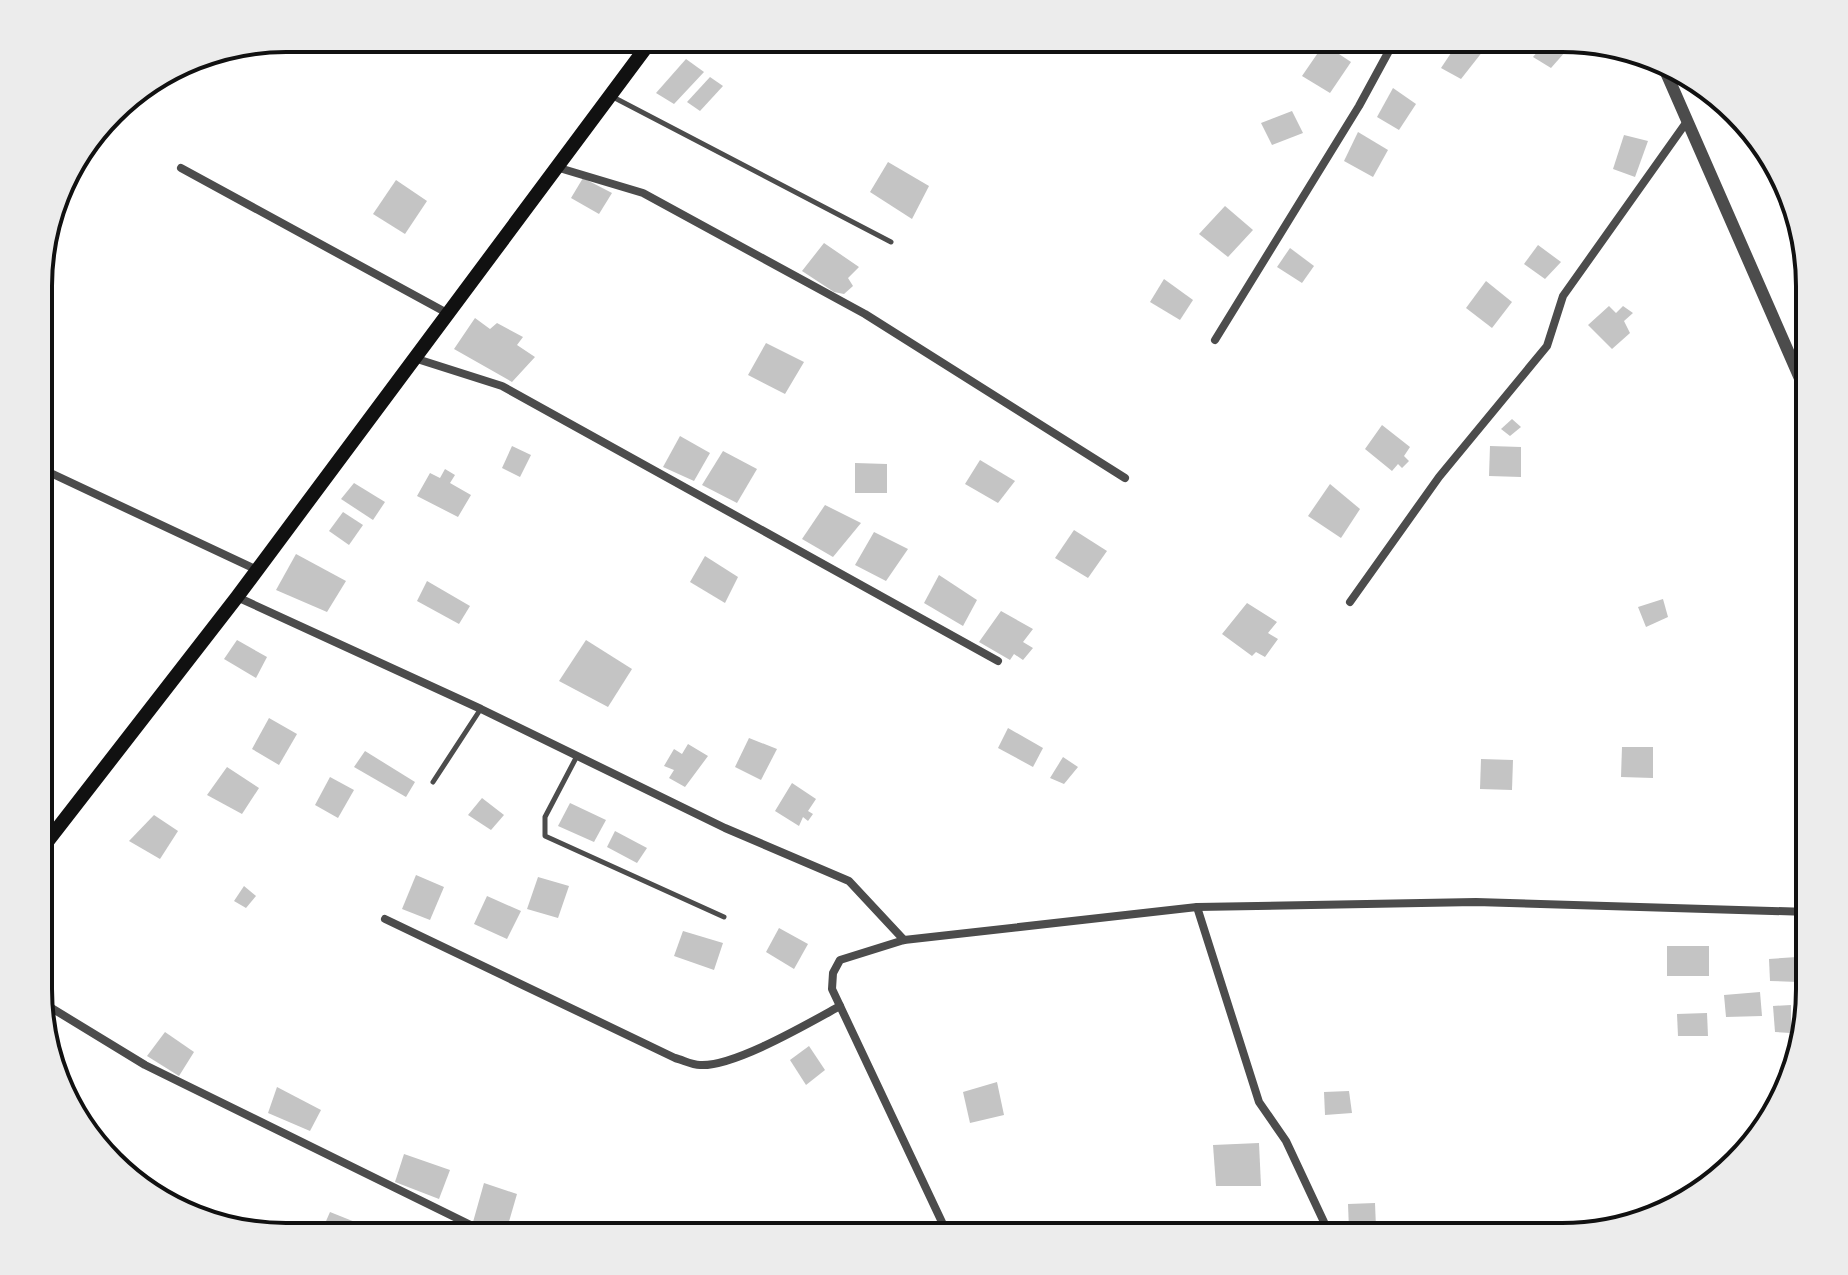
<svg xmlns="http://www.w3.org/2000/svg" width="1848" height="1275" font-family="'Work Sans',sans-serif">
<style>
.building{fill:#c4c4c4}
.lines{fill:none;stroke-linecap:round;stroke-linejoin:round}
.service{stroke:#4c4c4c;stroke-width:5}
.minor{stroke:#4c4c4c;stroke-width:8}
.tertiary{stroke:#4c4c4c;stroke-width:12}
.secondary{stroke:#111;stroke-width:14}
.rim{fill:none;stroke:#111;stroke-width:4}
</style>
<rect width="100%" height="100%" fill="#fff"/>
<g class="building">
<polygon points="1461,38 1483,51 1461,79 1441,68"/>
<polygon points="1549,38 1568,39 1573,43 1551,68 1533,57"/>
<polygon points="1324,44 1351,62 1330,93 1302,76"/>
<polygon points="686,59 704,72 674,104 656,93"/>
<polygon points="710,77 723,86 700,111 687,102"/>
<polygon points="1393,88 1416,104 1399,130 1377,117"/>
<polygon points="1292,111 1303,133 1272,145 1261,123"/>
<polygon points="1358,132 1388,150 1373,177 1344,161"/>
<polygon points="1624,135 1648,141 1635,177 1613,169"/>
<polygon points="888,162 929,186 912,219 870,192"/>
<polygon points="583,178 612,193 599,214 571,198"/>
<polygon points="396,180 427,201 405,234 373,214"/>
<polygon points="1225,206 1253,230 1228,257 1199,234"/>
<polygon points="824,243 859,267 848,278 853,286 844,294 834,292 802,271"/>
<polygon points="1538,245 1561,262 1545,279 1524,264"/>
<polygon points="1290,248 1314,266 1302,283 1277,267"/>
<polygon points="1164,279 1193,300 1180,320 1150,302"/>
<polygon points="1486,281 1512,302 1492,328 1466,308"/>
<polygon points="1609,306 1616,313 1623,306 1633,313 1624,321 1630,333 1612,349 1588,325"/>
<polygon points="475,318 490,329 497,323 523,337 517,345 535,357 512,382 454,349"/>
<polygon points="766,343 804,362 785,394 748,375"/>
<polygon points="1512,419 1521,427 1510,436 1501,429"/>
<polygon points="1382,425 1410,447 1404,456 1409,461 1402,468 1398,464 1392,471 1365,449"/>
<polygon points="680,436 710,453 694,481 663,467"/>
<polygon points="512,446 531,455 520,477 502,468"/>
<polygon points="1490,446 1521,447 1521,477 1489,476"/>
<polygon points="723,451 757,469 737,503 702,485"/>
<polygon points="980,460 1015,481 998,503 965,484"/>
<polygon points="855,463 887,464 887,493 855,493"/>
<polygon points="445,469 455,475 450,483 471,495 458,517 417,496 430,473 440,478"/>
<polygon points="354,483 385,502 373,520 341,499"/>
<polygon points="1330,484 1360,509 1341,538 1308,516"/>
<polygon points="825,505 861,523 833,557 802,539"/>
<polygon points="343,512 363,525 349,545 329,531"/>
<polygon points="1074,530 1107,551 1088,578 1055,558"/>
<polygon points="874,532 908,549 886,581 855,565"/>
<polygon points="296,554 346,581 327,612 276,590"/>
<polygon points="705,556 738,577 725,603 690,582"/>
<polygon points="939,575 977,600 963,626 924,603"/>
<polygon points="427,581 470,606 459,624 417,601"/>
<polygon points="1663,599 1668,617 1646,627 1638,607"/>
<polygon points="1247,603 1277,622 1268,633 1278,639 1265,657 1256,652 1252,656 1222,634"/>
<polygon points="1001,611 1033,629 1023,642 1033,648 1023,660 1014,654 1010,660 979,642"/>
<polygon points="237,640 267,657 256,678 224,659"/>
<polygon points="586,640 632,669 608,707 559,681"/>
<polygon points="269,718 297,734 279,765 252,749"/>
<polygon points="1008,728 1043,748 1033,767 998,748"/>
<polygon points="749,738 777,749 761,780 735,767"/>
<polygon points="688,744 708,756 685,787 669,778 674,770 664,766 674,749 682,754"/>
<polygon points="1622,747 1653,747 1653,778 1621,777"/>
<polygon points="365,751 415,782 406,797 354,767"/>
<polygon points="1063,757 1078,767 1064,784 1050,778"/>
<polygon points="1481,759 1513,760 1512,790 1480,789"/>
<polygon points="227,767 259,788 242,814 207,795"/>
<polygon points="330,777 354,790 338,818 315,805"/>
<polygon points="792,783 816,799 808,811 813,814 808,821 803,817 799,826 775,811"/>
<polygon points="482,798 504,815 491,830 468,815"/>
<polygon points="570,803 606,820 594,842 558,826"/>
<polygon points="154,815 178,831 160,859 129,841"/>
<polygon points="615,831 647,848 637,863 607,847"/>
<polygon points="416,875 444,887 430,920 402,909"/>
<polygon points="538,877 569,886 558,918 527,909"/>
<polygon points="244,886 256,896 246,908 234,901"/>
<polygon points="487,896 521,911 507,939 474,924"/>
<polygon points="779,928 808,944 794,969 766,952"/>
<polygon points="683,931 723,943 714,970 674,956"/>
<rect x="1667" y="946" width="42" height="30"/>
<polygon points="1797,957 1798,982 1770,981 1769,959"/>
<polygon points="1760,992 1762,1016 1726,1017 1724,995"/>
<polygon points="1791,1005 1791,1033 1775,1032 1773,1006"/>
<polygon points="1707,1013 1708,1036 1678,1036 1677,1014"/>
<polygon points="165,1032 194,1052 179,1076 147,1056"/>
<polygon points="809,1046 825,1070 806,1085 790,1060"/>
<polygon points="997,1082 1004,1115 970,1123 963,1092"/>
<polygon points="277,1087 321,1110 310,1131 268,1113"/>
<polygon points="1349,1091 1352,1113 1325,1115 1324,1092"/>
<polygon points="1259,1143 1261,1186 1216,1186 1213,1145"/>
<polygon points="404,1154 450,1170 439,1199 395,1182"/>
<polygon points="484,1183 517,1194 506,1232 473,1222"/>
<polygon points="1375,1203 1376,1228 1349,1230 1348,1204"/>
<polygon points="330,1212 370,1228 367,1237 319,1237"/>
</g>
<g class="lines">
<g class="service">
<polyline points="611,96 891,242"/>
<polyline points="577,756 545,817 545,836 724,917"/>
<polyline points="433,782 480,710"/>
</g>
<g class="minor">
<polyline points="556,167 643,193 865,314 1125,478"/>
<polyline points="181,168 447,313"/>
<polyline points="1215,340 1359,106 1396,38"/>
<polyline points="414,358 502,386 998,661"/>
<polyline points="40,468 257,570"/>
<polyline points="237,597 481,709 725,828 849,881 904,940"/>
<polyline points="1350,602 1439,477 1547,346 1563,296 1688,120"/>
<polyline points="1197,907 1259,1102 1286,1141 1331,1237"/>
<path d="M385 919 675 1058C683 1060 692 1065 700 1065 734 1067 809 1023 840 1006"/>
<polyline points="40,1001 145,1065 495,1237"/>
<polyline points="949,1237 832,989 833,973 840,960 904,940 1197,907 1476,902 1809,912"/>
</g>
<polyline class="tertiary" points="1661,61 1809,399"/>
<polyline class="secondary" points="40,851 237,597 653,38"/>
</g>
<path d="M0 0H1848V1275H0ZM286 52H1562A234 234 0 0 1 1796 286V989A234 234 0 0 1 1562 1223H286A234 234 0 0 1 52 989V286A234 234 0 0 1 286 52Z" fill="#ececec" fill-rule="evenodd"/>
<path class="rim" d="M286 52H1562A234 234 0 0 1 1796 286V989A234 234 0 0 1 1562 1223H286A234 234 0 0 1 52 989V286A234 234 0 0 1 286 52Z"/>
</svg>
